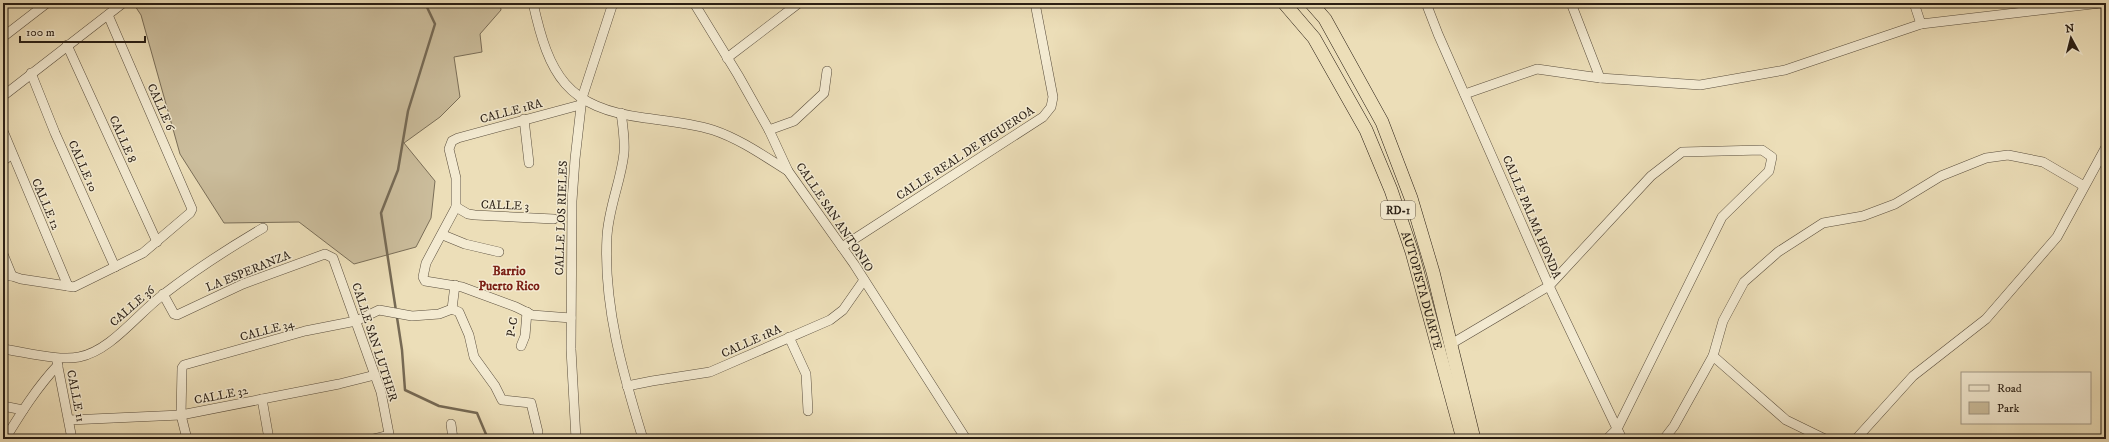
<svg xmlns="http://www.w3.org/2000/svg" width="2109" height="442" font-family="'IM FELL DW Pica',serif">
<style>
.green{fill:#cbbd9c;stroke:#7a6e58}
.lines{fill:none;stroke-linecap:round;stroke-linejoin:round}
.stream{stroke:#766a55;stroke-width:2.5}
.minor-casing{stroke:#5a4e3d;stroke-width:10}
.highway-casing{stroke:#291e14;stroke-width:14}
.minor{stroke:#f3ead1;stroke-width:9}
.highway{stroke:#ecdeb8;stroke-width:13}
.labels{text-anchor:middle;stroke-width:3;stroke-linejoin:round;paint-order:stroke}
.shield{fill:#f3ead1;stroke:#665b4d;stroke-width:1}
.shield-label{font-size:11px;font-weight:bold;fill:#291e14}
.street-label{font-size:12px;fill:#291e14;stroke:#f3ead1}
.neighbourhood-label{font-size:13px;font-weight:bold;fill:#7a1f14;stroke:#f3ead1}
</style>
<rect width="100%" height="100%" fill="#ecdeb8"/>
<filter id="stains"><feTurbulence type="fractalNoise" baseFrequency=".005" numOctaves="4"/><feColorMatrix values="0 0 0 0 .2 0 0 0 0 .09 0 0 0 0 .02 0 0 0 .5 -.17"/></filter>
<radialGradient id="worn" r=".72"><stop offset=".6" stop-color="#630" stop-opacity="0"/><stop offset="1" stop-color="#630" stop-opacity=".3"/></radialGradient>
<polygon class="green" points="133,3 500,3 501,10 480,34 482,52 454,57 460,97 440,117 404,143 435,181 431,218 416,247 354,264 299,222 224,223 180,154 141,15"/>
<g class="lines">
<polyline class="stream" points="425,3 435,24 408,111 398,170 381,213 402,350 405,390 439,406 477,413 488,439"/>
<g class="minor-casing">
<g id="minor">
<path d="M533 3C549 75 566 108 645 118 668 121 691 123 713 130 740 139 764 156 788 171"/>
<polyline points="694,3 738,75 769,130 788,171 854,264 966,439"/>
<polyline points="1426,3 1438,34 1549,286 1622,439"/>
<polyline points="1571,3 1600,78"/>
<polyline points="1914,3 1921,24"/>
<polyline points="3,37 47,3"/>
<polyline points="67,45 157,242"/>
<polyline points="727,58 799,3"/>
<polyline points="31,73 55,133 115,267"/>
<polyline points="1465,94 1537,69 1600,78 1700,85 1785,70 1921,24 2101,3"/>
<polyline points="3,96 123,3"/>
<path d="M621 113C623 126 625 139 624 153 621 181 609 206 607 236 603 305 623 374 643 439"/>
<polyline points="524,119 529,163"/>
<polyline points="769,130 794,121 824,93 827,71"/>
<polyline points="3,131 68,286"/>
<polyline points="3,161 12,154"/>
<polyline points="456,207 468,214 475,215 554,219"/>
<polyline points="443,235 465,244 499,252"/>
<polyline points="842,247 1043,117 1051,107 1053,97 1035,3"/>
<polyline points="3,254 12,276"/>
<polyline points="3,276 12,276 21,279 74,287 143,253 190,213 192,209 108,15"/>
<polyline points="163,294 174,314 177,315 243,284 325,254 333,258 381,392 390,439"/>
<polyline points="452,309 459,312 469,335 474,357 495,386 502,400 531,403 538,432"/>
<polyline points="452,309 455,285"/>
<polyline points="571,318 532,315 516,307 462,287 425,281 423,277 426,263 456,207 456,178 449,149 452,141 458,138 580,105"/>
<polyline points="789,337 806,374 808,411"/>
<polyline points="1451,344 1549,286 1651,176 1682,152 1762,150 1772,157 1769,171 1722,217 1617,429 1607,439"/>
<polyline points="521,346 525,336 527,312"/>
<path d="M3 349C25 352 58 361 79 357 111 351 138 313 164 294 195 270 229 248 263 228"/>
<polyline points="1713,356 1786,420 1825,439"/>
<polyline points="57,362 72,439"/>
<polyline points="627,386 652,381 710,372 830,320 843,310 864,280"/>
<polyline points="262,399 269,439"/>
<polyline points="3,406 23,410"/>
<polyline points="69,420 181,415 339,384 375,375"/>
<polyline points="451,424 453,439"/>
<path d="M5 439C21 413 37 387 58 365"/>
<polyline points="187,439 181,415 182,368 184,365 305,331 356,321 379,310 412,316 439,314 452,309"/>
<polyline points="373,439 389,435"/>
<polyline points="576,439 571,349 572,201 575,159 582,98 613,3"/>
<polyline points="1664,439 1674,426 1713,356 1723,321 1744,282 1778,252 1823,223 1863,216 1895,204 1941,176 1986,158 2008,155 2043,162 2084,186"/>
<polyline points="1856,439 1913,376 1986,319 2057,237 2106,147"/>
</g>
</g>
<g class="highway-casing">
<g id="highway">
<path id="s1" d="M1284 3 1314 38 1366 130 1391 190 1412 252 1463 439"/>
<polyline points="1311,3 1325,19 1382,122 1411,198 1433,272 1474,439"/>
</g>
</g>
<use href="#minor" class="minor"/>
<use href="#highway" class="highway"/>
</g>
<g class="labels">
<rect class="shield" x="1381" y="201" width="34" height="18" rx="3"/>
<g class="shield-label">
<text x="1398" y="214">RD-1</text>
</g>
<g class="street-label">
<text transform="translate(161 107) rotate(66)" y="4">CALLE 6</text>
<text transform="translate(511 111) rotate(-15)" y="4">CALLE 1RA</text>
<text transform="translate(123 139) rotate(66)" y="4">CALLE 8</text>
<text transform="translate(965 153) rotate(-33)" y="4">CALLE REAL DE FIGUEROA</text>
<text transform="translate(83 166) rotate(66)" y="4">CALLE 10</text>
<text transform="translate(46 204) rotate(67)" y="4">CALLE 12</text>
<text transform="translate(505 205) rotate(2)" y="4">CALLE 3</text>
<text transform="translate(835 217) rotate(56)" y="4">CALLE SAN ANTONIO</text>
<text transform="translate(1532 217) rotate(67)" y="4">CALLE PALMA HONDA</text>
<text transform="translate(561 218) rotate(-88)" y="4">CALLE LOS RIELES</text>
<text transform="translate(248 271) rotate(-22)" y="4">LA ESPERANZA</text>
<text dy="4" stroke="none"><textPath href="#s1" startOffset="322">AUTOPISTA DUARTE</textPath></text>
<text transform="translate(132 306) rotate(-41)" y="4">CALLE 36</text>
<text transform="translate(512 327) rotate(-80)" y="4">P-C</text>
<text transform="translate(267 330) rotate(-15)" y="4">CALLE 34</text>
<text transform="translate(751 341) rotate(-24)" y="4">CALLE 1RA</text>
<text transform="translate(375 342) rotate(72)" y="4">CALLE SAN LUTHER</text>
<text transform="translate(221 395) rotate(-11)" y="4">CALLE 32</text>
<text transform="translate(76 396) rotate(79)" y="4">CALLE 11</text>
</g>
<g class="neighbourhood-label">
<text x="509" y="275">Barrio<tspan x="509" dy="15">Puerto Rico</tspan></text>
</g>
</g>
<rect width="2109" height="442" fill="none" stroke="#ecdeb8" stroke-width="16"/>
<rect x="4" y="4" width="2101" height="434" fill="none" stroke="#291e14" stroke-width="2"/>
<rect x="8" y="8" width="2093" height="426" fill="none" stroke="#291e14"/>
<rect x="1961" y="372" width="130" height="52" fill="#f3ead1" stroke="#a29885"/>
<rect x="1969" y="385" width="20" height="6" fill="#f3ead1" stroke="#a29885"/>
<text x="1997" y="392" font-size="12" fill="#291e14">Road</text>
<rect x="1969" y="402" width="20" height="12" fill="#cbbd9c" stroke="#a29885"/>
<text x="1997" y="412" font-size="12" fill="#291e14">Park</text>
<g transform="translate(2071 38) rotate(353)" stroke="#f3ead1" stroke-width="3" paint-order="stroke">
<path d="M0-3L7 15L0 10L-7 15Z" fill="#291e14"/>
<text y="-6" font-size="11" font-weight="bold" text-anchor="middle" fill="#291e14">N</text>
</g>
<path d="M20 36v6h125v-6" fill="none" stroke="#291e14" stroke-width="2"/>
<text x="26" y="36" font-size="12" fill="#291e14" stroke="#f3ead1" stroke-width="3" paint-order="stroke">100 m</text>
<rect width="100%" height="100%" filter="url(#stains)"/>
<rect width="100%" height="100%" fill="url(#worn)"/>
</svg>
